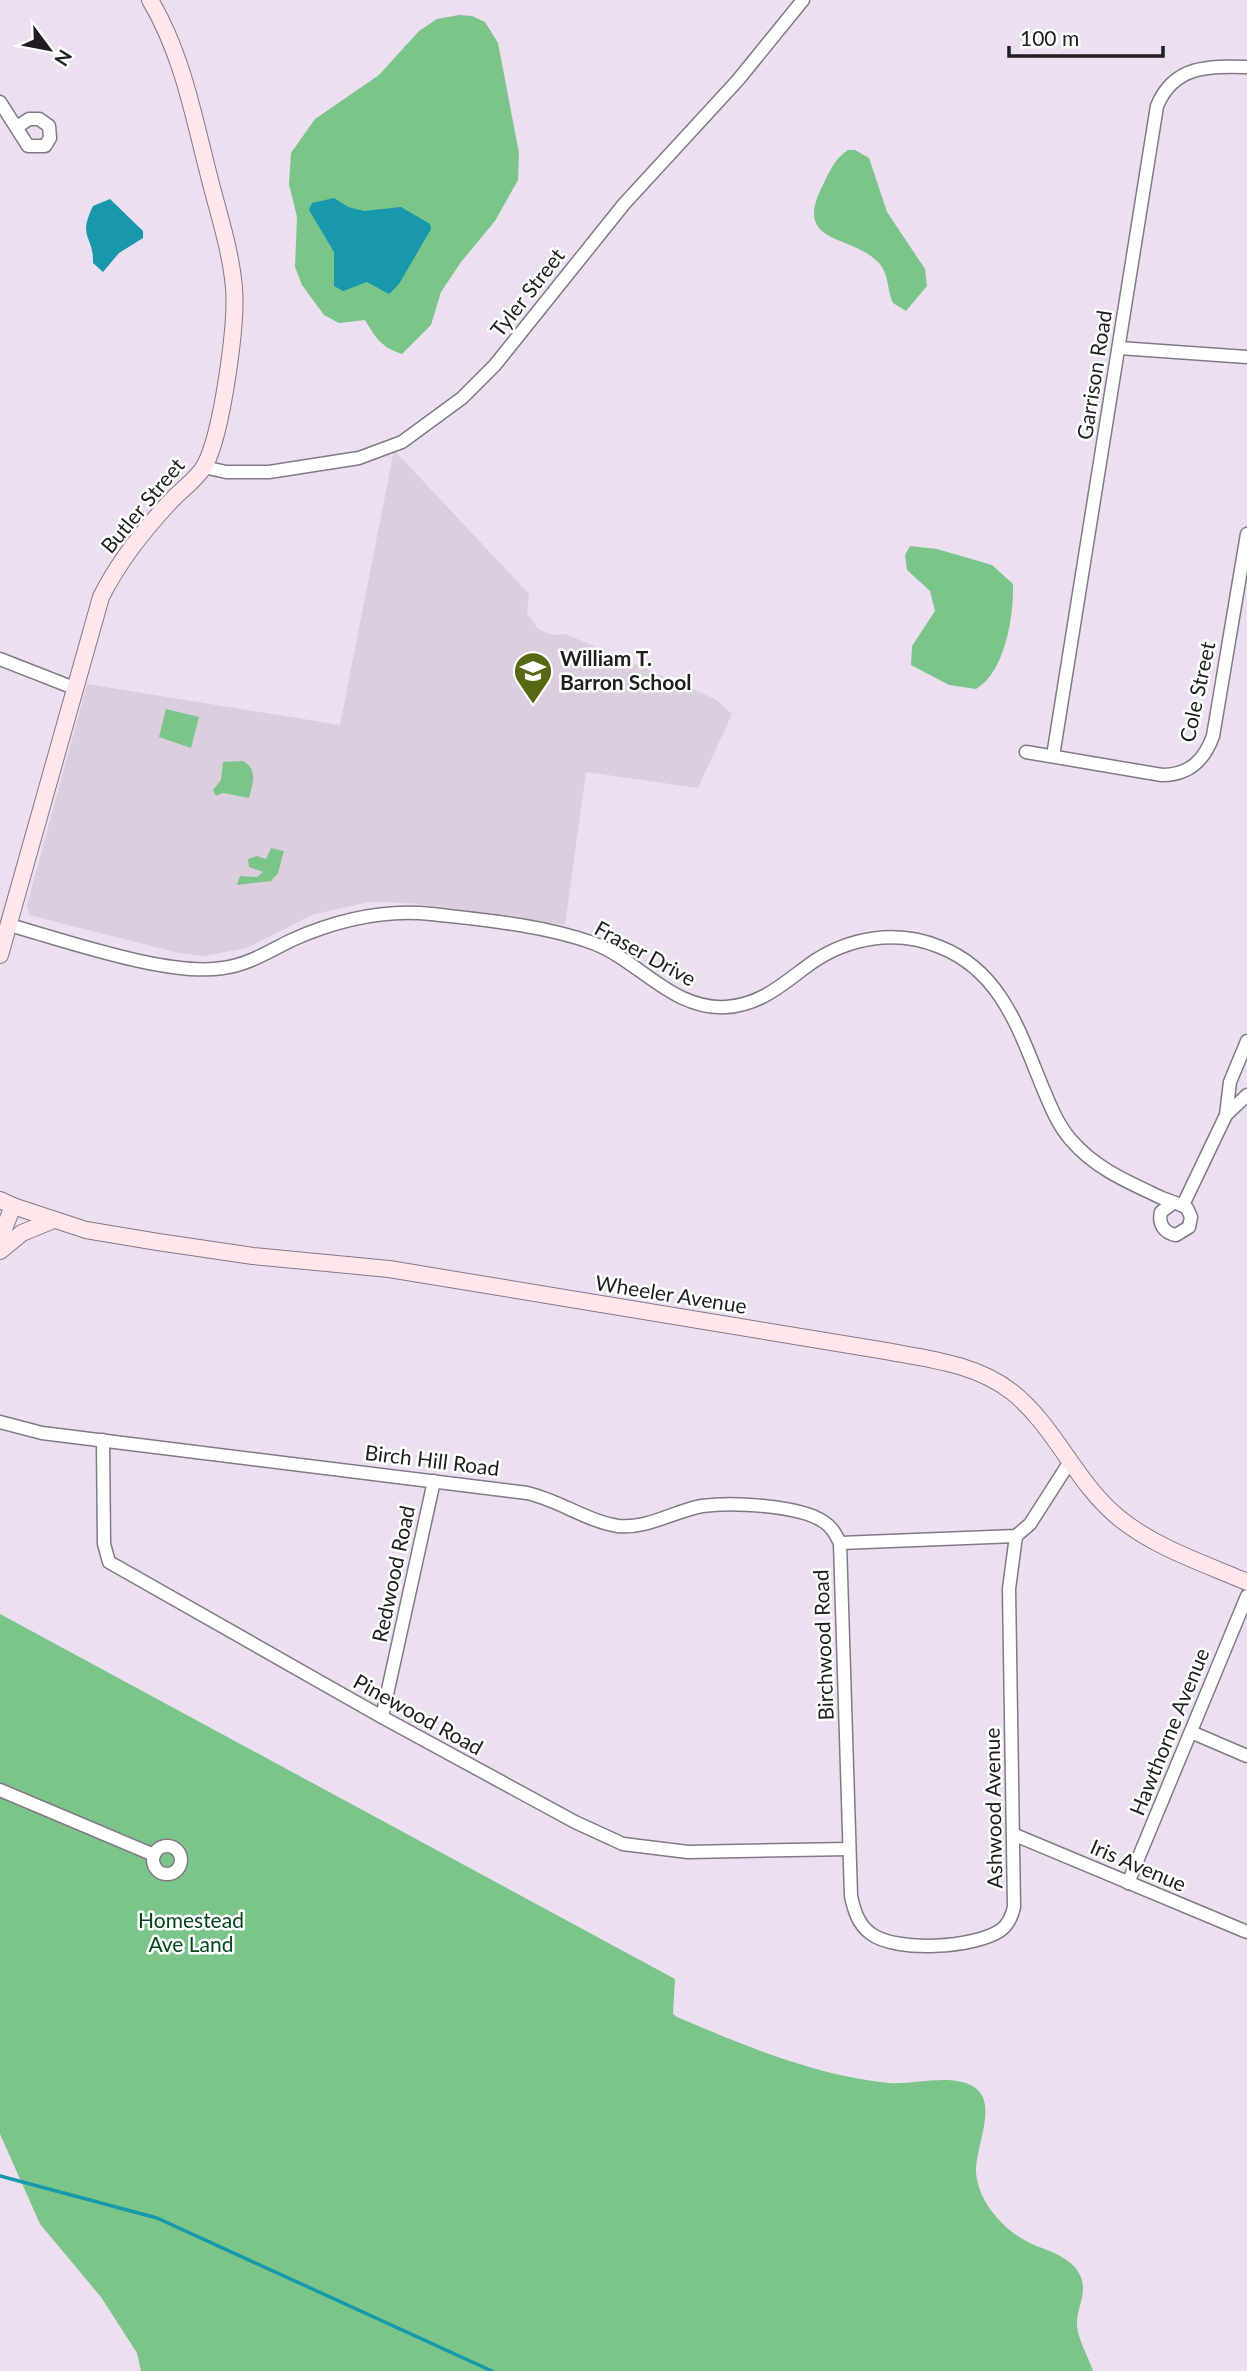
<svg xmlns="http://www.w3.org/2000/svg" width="1247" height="2371" font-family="Lato,sans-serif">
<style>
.education{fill:#dbcedf}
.green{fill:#7bc58a}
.water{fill:#1997ab}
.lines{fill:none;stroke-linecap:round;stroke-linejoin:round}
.stream{stroke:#1997ab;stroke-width:3.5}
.street-casing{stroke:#837888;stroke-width:15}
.secondary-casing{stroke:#837888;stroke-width:18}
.street{stroke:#fff;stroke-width:12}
.secondary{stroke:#fee6ea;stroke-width:16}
.labels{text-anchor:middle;stroke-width:5;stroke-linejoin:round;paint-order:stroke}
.street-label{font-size:21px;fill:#201c22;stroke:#fff}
.poi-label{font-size:21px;font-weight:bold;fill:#201c22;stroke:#fff;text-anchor:start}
.park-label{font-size:21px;fill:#00461b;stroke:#fff}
</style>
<rect width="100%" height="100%" fill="#ebdff1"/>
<polygon class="education" points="394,450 529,594 527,613 538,629 552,635 566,634 715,699 732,714 698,788 586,772 565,925 411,903 368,902 312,915 247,948 203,956 179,953 29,915 27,905 87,684 340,725"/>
<g class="green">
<path d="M459 15 472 16 485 22 498 43 519 153 518 180 495 221 461 262 441 292 431 325 402 354C382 348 375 337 365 320L339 323 324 315 302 285 295 267 297 217 289 184 291 153 315 119 379 75 419 31 437 19Z"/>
<path d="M848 150H855L869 158 887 212 925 269 927 286 906 311 893 303C887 290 889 274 879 263 852 234 794 245 821 189 829 173 833 160 848 150Z"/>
<path d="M910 546 937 549 992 565 1013 584C1014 616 1005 672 976 689L949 685 911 665 912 646 935 611 930 591 907 570 905 555Z"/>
<polygon points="166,709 199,717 191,748 159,737"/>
<path d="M243 761C258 770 253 783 249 798L223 793 216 796 213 790 221 780 223 762Z"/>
<polygon points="271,848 284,851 278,873 271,881 237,885 240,876 257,877 263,872 249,867 248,859 257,856 266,859"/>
<path d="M0 1614 675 1979 673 2014 677 2017C745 2046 814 2075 889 2083 914 2085 951 2073 974 2087 999 2103 975 2147 976 2172 978 2205 1010 2238 1042 2248 1053 2252 1071 2260 1077 2270 1091 2291 1076 2305 1077 2326 1078 2340 1089 2358 1093 2371H141L137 2353 101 2297 40 2224 0 2134Z"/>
</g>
<g class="water">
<polygon points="334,198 348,207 364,211 401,207 430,224 431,229 399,284 389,294 367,282 343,291 334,286 334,252 309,210 312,203"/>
<path d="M110 199 143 231V238L119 253 103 272 93 263C94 235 77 239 93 206Z"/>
</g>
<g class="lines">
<polyline class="stream" points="0,2176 157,2218 492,2371"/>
<g class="street-casing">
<g id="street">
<polyline points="0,102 28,146 45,146 50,138 49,126 39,119 29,119 17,127"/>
<polyline points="1119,348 1247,357"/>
<polyline points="204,467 226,472 269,472 359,458 402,442 462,398 495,365 624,204 738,80 803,0"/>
<polyline points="0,659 74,688"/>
<path d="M1026 752 1162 775C1189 775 1204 761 1213 736L1247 534"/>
<path d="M1053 756 1157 106C1174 65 1209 66 1247 67"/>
<path d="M9 925C64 940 168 977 223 968 248 965 269 951 292 940 337 920 382 909 431 914 484 920 543 925 593 943 640 961 672 1010 726 1007 761 1005 784 983 810 964 848 937 897 929 940 947 1001 971 1019 1030 1042 1086 1050 1105 1057 1124 1071 1140 1096 1169 1128 1182 1162 1198 1171 1202 1179 1203 1187 1208L1191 1217 1189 1227 1176 1235C1164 1233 1158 1224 1161 1212L1173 1203"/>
<polyline points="1226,1115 1230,1082 1247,1041"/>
<polyline points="1183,1205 1226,1115 1247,1095"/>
<path d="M0 1422 42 1433 527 1493C559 1500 586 1521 618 1526 648 1529 674 1511 702 1506 731 1502 800 1505 824 1522 832 1527 836 1535 840 1543L851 1896C854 1910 858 1924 870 1933 895 1953 975 1948 1001 1930 1009 1924 1012 1916 1014 1907L1009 1589 1016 1536"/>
<polyline points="103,1440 104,1544 109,1562 382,1717 575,1822 623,1844 688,1852 849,1849"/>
<polyline points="840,1543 1016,1536 1030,1524 1069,1463"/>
<polyline points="382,1717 434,1481"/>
<polyline points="1191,1732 1247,1756"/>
<polyline points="0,1790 154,1855"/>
<polyline points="1015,1835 1247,1932"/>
<circle cx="167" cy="1860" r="14"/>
<polyline points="1128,1883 1247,1596"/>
</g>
</g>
<g class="secondary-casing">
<g id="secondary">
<path d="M0 955 101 597C118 563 143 531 169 503 180 490 197 480 205 465 222 433 237 325 234 288 231 252 219 215 210 180 194 119 183 55 150 0"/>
<polyline points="0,1200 13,1206 0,1239"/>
<path d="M13 1206 86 1230 158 1242 253 1256 389 1269 886 1351C930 1359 976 1364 1012 1392 1055 1426 1075 1482 1119 1518 1156 1548 1203 1563 1247 1582"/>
<polyline points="0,1251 22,1233 51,1221"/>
</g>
</g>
<use href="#street" class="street"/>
<use href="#secondary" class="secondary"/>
</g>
<defs>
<g id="school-pin" transform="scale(2.0125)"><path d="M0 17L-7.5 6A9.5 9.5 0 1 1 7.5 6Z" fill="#566812" stroke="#fff"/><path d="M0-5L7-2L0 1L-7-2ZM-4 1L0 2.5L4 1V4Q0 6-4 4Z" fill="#fff"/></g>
</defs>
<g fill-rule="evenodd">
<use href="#school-pin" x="533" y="671"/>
</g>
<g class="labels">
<g class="street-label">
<text transform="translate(528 293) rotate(-52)" y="7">Tyler Street</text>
<text transform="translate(1095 375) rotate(-81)" y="7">Garrison Road</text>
<text transform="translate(143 506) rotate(-50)" y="7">Butler Street</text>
<text transform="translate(1198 692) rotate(-78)" y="7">Cole Street</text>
<text transform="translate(645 954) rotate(29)" y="7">Fraser Drive</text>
<text transform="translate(671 1295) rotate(9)" y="7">Wheeler Avenue</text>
<text transform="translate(432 1461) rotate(7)" y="7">Birch Hill Road</text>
<text transform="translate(394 1574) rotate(-78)" y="7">Redwood Road</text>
<text transform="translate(824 1645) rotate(-92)" y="7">Birchwood Road</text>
<text transform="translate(418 1715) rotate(29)" y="7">Pinewood Road</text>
<text transform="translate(1170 1732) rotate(-68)" y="7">Hawthorne Avenue</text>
<text transform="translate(994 1808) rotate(-91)" y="7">Ashwood Avenue</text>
<text transform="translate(1138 1866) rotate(23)" y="7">Iris Avenue</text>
</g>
<g class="poi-label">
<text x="560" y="666">William T.<tspan x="560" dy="24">Barron School</tspan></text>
</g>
<g class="park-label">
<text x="191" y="1928">Homestead<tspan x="191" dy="24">Ave Land</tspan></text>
</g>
</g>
<g transform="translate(49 49) rotate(122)" stroke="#ffffff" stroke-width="5" paint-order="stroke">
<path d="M0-5L12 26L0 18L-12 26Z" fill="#201c22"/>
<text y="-10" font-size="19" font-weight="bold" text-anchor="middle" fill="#201c22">N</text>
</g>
<path d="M1009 46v10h154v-10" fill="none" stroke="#201c22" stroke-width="3.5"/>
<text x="1020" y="46" font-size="21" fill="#201c22" stroke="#ffffff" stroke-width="5" paint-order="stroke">100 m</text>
</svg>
